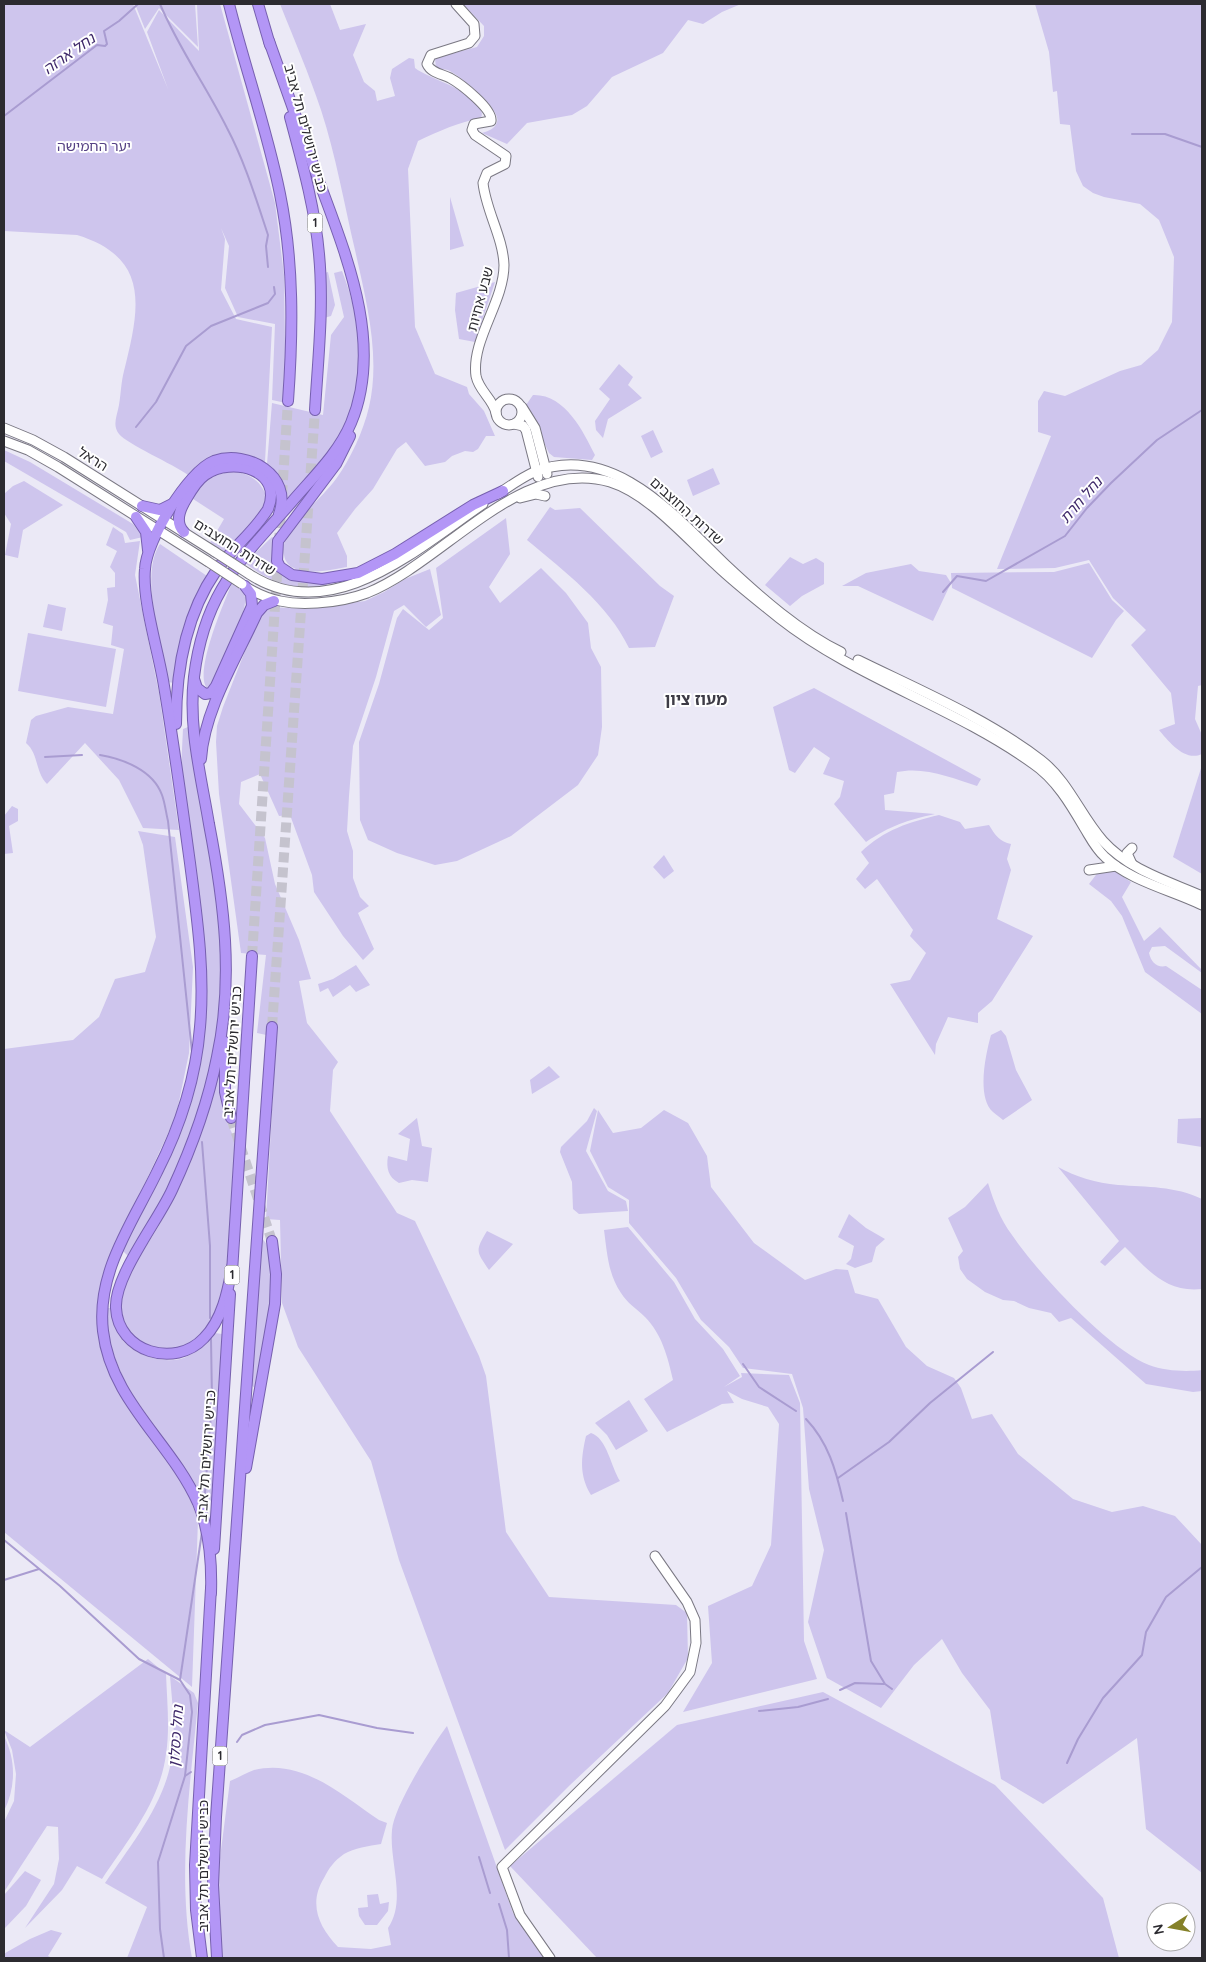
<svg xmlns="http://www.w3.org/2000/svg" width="1206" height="1962" font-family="Quicksand,'Noto Sans Hebrew',sans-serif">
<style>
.green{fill:#cec5ed}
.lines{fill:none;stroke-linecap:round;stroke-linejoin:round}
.stream{stroke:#a99cd1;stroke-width:2}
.trunk-tunnel{stroke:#c5c3ce;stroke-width:10;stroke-dasharray:10 5;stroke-linecap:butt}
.secondary-casing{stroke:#7a7883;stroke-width:11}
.trunk-casing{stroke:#7760af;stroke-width:12}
.secondary{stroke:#fff;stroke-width:9}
.trunk{stroke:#b396f6;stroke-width:10}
.secondary-bridge-casing{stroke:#7a7883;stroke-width:11;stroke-linecap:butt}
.secondary-bridge{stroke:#fff;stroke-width:9}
.labels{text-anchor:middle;stroke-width:4;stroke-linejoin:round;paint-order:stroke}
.shield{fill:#fff;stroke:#6b6b6e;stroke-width:1}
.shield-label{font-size:12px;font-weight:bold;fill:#2c2b30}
.street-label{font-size:14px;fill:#2c2b30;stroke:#fff}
.park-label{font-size:14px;fill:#554184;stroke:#fff}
.water-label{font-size:15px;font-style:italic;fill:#3e2869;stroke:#fff}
.quarter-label{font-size:16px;font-weight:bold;fill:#3e3c46;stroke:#fff}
</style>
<rect width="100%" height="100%" fill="#ebe9f6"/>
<g class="green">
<path d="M4 4H133L168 89 147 32 159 10 199 51 197 4H220L275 203 284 275 286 403 272 400 275 324 238 317 225 288 229 246 221 228 225 239 221 290 236 319 272 327 265 462C238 451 209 456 188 475 173 464 127 444 119 434 112 425 117 416 119 405 121 394 121 382 124 371 139 310 152 258 77 235L4 231Z"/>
<polygon points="135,4 195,4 198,47 159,8 145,29"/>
<path d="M280 4H330L340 30 366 24 353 55 364 82 375 91 377 101 395 96 390 78 392 69 409 58 414 59 415 68C428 79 490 95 481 118 459 122 439 131 418 141L408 169 415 327 435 374 467 387 469 394 484 411 495 436H486L478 449 473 452 465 451 452 456 445 462 425 466 406 442 397 449 373 489 355 509 337 533 347 556V567C331 570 288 580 284 555 283 552 283 547 284 544 292 522 321 499 336 479 351 458 363 432 369 407 381 356 366 300 355 250 344 203 336 156 321 110 309 74 294 39 280 4Z"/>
<path d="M463 4H741L722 12 703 24 688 20 663 53 612 77 587 106 572 115 527 123 507 144 482 133C488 131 495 129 497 122 502 109 459 75 448 70 444 69 440 69 436 68L435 58 477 47 484 36V26Z"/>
<path d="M1035 4H1202V685L1198 686 1195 719 1202 735V754C1185 762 1169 742 1159 730L1175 724 1171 693 1131 645 1146 630 1113 598 1089 560 1055 568 997 569 1051 436 1038 432V401L1044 391 1065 396 1120 371 1141 365 1158 350 1172 322 1174 257 1159 220 1140 204 1104 197 1093 193 1083 186 1076 171 1070 125 1060 124 1057 91 1053 92 1049 52Z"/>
<polygon points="450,197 464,246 450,250"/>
<path d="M342 271C359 314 368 368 350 412 337 446 309 475 287 502L282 480 267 464 272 403 323 415 331 335 344 317 334 273Z"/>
<polygon points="328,272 335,305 331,316 324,318 324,273"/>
<polygon points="495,282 475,342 459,339 455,310 456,293"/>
<polygon points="619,364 633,377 628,385 642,398 608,419 603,438 596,430 595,421 610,399 599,389"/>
<path d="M533 395C565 394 583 431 595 455L592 460 554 457 549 453 526 405Z"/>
<polygon points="653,430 663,452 651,458 641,436"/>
<polygon points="4,450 30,462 133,524 143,537 130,540 126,532 4,461"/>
<polygon points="713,468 720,484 693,496 687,480"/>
<path d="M235 471C252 475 264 483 267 501L261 512 225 553 210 543 224 519 190 497C202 480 215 474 235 471Z"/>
<polygon points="24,481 63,505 23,530 18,558 5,555 11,524 4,513 4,494 13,486"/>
<path d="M550 507 555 510 580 508 660 586 674 596 655 647 629 648C608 604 564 571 527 540Z"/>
<polygon points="506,518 510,554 489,587 500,603 541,568 566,593 588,623 591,648 601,667 602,727 598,755 578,785 511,836 457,861 435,865 397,853 368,840 360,820 359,742 379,684 397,618 403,609 429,630 443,618 436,568"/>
<path d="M113 527 123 534 125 543 140 541 135 575 159 693 179 830 143 828 119 780 85 743 47 784C35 772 39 754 26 743L31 720 36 716 68 707 113 714 124 649 111 645 113 626 103 623 108 600 107 588 115 587V573L110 567 117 551 106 545Z"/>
<path d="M272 537 275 539 272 553 275 567 326 582 328 588C293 589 273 584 245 563Z"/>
<path d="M160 544 207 576C187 615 180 639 174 683L168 682C162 646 139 575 160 544Z"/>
<polygon points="790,557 803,564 816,558 824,563 824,584 802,596 790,606 765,585"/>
<polygon points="1089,563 1112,600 1124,611 1116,620 1092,658 952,588 951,573 1054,572"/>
<polygon points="911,564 919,571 946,575 951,583 933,621 858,586 842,586 866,573"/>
<polygon points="430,569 441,615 426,627 404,605 394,611 376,677 353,746 349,796 347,831 353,851 353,878 360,897 369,906 358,913 374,949 363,960 343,936 314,892 312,875 290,815 279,816 260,774 241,782 239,804 265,838 275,884 299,940 311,979 299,981 307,1023 338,1062 333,1070 330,1111 397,1213 415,1221 479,1356 486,1376 506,1532 549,1597 676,1605 687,1613 688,1658 668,1693 570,1785 505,1850 399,1560 371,1461 298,1347 282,1303 280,1220 266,1219 276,1037 257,1033 266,955 241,953 219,794 216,742 217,726 223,707 260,613 268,607 308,609 365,601 384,592 405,579"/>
<path d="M232 583C238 587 244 590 245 597 248 615 218 669 210 688H207C194 671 224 603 232 583Z"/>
<polygon points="48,604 66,608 62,631 43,627"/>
<polygon points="28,633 116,649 106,707 18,691"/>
<path d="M814 688 981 779 977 786C953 778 924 766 897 772L894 793 884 795 885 810 935 814C907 820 890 826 866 842L834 804 840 797 844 781 823 774 830 758 814 747 795 773 789 770 773 707Z"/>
<path d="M188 727C203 804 220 884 223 963 225 1014 211 1085 193 1133 176 1177 153 1217 130 1258L121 1249 168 1161 204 1030 181 770 183 729Z"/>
<polygon points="1202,765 1202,874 1173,857"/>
<polygon points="12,806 18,809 18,821 9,826 13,853 4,854 4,816"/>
<path d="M939 815 960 822 965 829 989 825C995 835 1000 842 1011 844L1007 859 1011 870 997 919 1033 936 992 1001 978 1013V1023L948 1017 936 1044 935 1055 890 984 910 980 926 953 910 936 913 930 877 879 865 889 856 879 869 863 861 852C884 830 909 822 939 815Z"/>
<path d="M138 831 175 837 193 967 189 1053 176 1116 104 1272C94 1309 99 1342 111 1378L187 1491 198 1520 192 1687 4 1532V1049L73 1040 99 1017 115 979 145 972 156 937 143 845Z"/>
<polygon points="664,855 674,871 664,879 653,867"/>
<path d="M1113 870 1131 882 1122 897 1144 941 1160 927 1202 970V973L1165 946 1152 947 1149 953C1151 962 1157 968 1166 966L1202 990V1014L1145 972 1122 916 1111 901 1089 884 1099 871Z"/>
<polygon points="356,965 370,985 356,992 350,985 333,997 328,988 320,992 318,984 333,979"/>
<path d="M1001 1030 1006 1036 1016 1070 1032 1100 1003 1120C1000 1117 996 1115 993 1112 976 1097 986 1053 991 1035Z"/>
<polygon points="549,1066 560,1077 532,1094 530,1080"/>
<path d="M216 1075H221C222 1089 221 1103 225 1117 228 1126 234 1135 236 1145 239 1159 234 1179 233 1194 231 1234 230 1350 170 1349 155 1349 139 1345 130 1332 123 1321 118 1309 121 1296 128 1268 149 1245 162 1220 187 1173 204 1126 216 1075Z"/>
<polygon points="594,1108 597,1111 586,1151 608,1191 626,1201 628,1211 579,1214 573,1209 572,1182 560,1152 561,1147 587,1121"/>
<polygon points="598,1110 613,1133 641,1128 664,1110 688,1123 707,1156 711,1187 754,1243 805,1280 836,1269 848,1270 855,1293 878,1299 906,1347 927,1366 954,1378 961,1388 972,1419 992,1414 1018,1454 1073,1499 1112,1512 1143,1506 1175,1516 1202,1545 1202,1873 1146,1829 1137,1738 1043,1804 1001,1779 990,1710 962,1673 942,1639 914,1665 881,1708 827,1678 808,1622 824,1550 809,1489 803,1408 792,1374 743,1368 729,1347 701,1320 676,1278 629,1223 629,1200 608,1187 590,1151"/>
<path d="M417 1118 422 1146 432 1148 428 1182 412 1180 399 1183C388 1177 386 1168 388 1156L407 1161 410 1139 398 1134Z"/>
<polygon points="1202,1118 1202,1147 1177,1143 1178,1119"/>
<path d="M1058 1167C1076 1177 1096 1183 1118 1185 1147 1187 1175 1186 1202 1199V1289C1166 1293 1148 1270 1125 1247L1105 1266 1100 1262 1119 1241Z"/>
<path d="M988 1183C994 1202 1000 1219 1012 1235 1037 1272 1109 1350 1149 1365 1165 1371 1186 1372 1202 1370V1391L1193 1392 1146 1384 1071 1318 1059 1322 1051 1313 1029 1308 1014 1301 1003 1300 985 1292 967 1279 960 1269 958 1257 963 1251 948 1218 965 1207Z"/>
<polygon points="849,1214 866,1228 885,1239 876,1247 872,1262 855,1268 846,1264 851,1259 854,1246 838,1237"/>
<path d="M628 1227 674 1282 695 1319 723 1349 740 1376 724 1387 742 1377 741 1373 789 1375 800 1403 804 1641 817 1679 683 1712 712 1663 708 1606 752 1586 771 1545 779 1424 768 1407 742 1399 727 1391 734 1403 722 1404 667 1432 644 1399 673 1380C668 1358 662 1334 645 1317 637 1309 627 1303 621 1293 608 1274 607 1252 604 1230Z"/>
<path d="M487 1231 513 1244 489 1270C476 1251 475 1251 487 1231Z"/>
<path d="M261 1238C286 1254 261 1361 256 1389L250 1384Z"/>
<path d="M104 1308H113C114 1319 116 1331 123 1341 137 1357 169 1366 188 1356 199 1350 207 1342 215 1333L222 1334 212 1502 196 1486 126 1385 108 1340Z"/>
<polygon points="629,1400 648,1431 616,1450 607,1435 595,1423"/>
<path d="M591 1433C607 1438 611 1467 620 1481L591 1495C579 1475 581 1458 586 1436Z"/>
<path d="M148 1659 166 1674C167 1700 170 1729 166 1754 160 1802 127 1841 102 1879L77 1866 62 1890 25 1928 54 1884 59 1859 58 1827 47 1826 4 1892V1822L14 1801 16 1774 12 1750 4 1730 30 1747Z"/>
<path d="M170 1676 194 1693 198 1703C190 1786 177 1875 192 1958H127L147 1907 105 1883C131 1845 166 1802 172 1756 176 1729 172 1702 170 1676Z"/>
<polygon points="823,1692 995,1785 1103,1898 1119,1958 597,1958 510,1866 677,1725"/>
<path d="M447 1726 513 1913 548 1958H222L213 1911 230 1781C238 1778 246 1773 254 1770 302 1758 342 1795 379 1820L387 1823 381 1844C369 1846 354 1848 344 1854 334 1861 329 1868 324 1878 308 1904 319 1927 338 1947L371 1949 391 1945 388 1928C407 1900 389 1862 392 1830 394 1806 432 1746 447 1726Z"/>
<path d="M4 1736C16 1760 16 1787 4 1811Z"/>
<polygon points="25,1871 41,1880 26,1906 4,1929 4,1895"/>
<polygon points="378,1894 380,1904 389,1902 388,1911 377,1925 365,1925 359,1916 358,1908 368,1907 367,1895"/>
<polygon points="51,1930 62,1933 48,1956 52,1958 4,1958 4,1954 7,1952 30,1939"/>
</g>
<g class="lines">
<g class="stream">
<path d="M160 4C178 47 206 86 227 128 245 162 256 199 268 235L266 246 268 267"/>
<polyline points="4,116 97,45 105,46 107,44 104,31 119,21 138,4"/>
<polyline points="1132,134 1165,134 1202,147"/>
<polyline points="136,427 156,402 186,346 211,326 268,303 275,294 274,287"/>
<polyline points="943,592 957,576 986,581 1065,536 1087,508 1111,483 1157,440 1202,410"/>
<path d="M100 755C123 759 153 770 162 795 165 803 166 813 168 821L192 1052"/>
<polyline points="45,757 82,755"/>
<polyline points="202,1142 210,1246 210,1318"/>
<polyline points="743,1364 759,1387 796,1411"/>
<path d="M806 1419C828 1442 836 1470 843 1501"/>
<polyline points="838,1478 889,1442 930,1403 993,1352"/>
<polyline points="204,1506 212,1400 211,1339"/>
<polyline points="846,1513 871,1661 885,1684 892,1689"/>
<polyline points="4,1540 60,1586 139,1659 180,1680 190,1695 192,1712 185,1776 158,1862 160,1929 164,1958"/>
<polyline points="4,1580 39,1569"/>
<polyline points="180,1680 202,1532"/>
<polyline points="840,1690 855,1683 884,1684"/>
<polyline points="759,1711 798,1707 828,1699"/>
<polyline points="237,1742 242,1735 265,1725 319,1715 377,1728 413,1733"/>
<polyline points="1067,1763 1078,1739 1103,1698 1142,1655 1146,1632 1166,1597 1202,1567"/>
<polyline points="185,1776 191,1772"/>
<polyline points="479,1857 490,1893"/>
<polyline points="499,1904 507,1930 509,1958"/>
</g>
<g class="trunk-tunnel">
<polyline points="282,495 288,401"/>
<polyline points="279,543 281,510"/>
<polyline points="252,956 278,560"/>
<polyline points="272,1027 315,410"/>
<polyline points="231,1118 272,1241"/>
</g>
<g class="secondary-casing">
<g id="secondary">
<path d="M456 4 474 24 475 36 469 43 431 55 427 64C431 73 442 74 450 78 461 84 493 109 491 121L474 124 472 130 475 135 506 156 505 164 487 173 483 183C486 211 503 237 504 265 504 302 471 340 476 376 479 391 493 399 496 413"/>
<circle cx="509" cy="412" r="13"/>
<polyline points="522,407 535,428 547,474"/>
<polyline points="514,424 523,426 526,430 538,477"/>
<polyline points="4,428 33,440 64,457 215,552"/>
<polyline points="4,441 28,450 58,467 207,561"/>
<path d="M498 494C510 486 521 478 534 472 613 441 676 517 726 565 760 597 800 632 841 652"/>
<polyline points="520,498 536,494 545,496"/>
<path d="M249 574C331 628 417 549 483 504"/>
<path d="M246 587C269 601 290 605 317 603 334 602 351 599 367 593 444 562 521 456 610 482 649 494 687 539 717 566 736 584 758 601 779 618 855 678 952 706 1032 763 1056 779 1071 805 1085 829 1091 839 1096 849 1105 857 1130 881 1171 890 1202 905"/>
<path d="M858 660C919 690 986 718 1041 760 1069 782 1080 815 1103 841 1129 870 1168 881 1202 896"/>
<polyline points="1132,864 1127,853 1132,848"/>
<polyline points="1089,870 1116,866"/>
<polyline points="550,1958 520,1915 502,1867 665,1706 690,1672 696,1643 695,1620 687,1602 655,1556"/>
</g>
</g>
<g class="trunk-casing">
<g id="trunk">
<path d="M229 4C245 68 267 129 280 194 294 263 293 332 288 401"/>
<polyline points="258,4 270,45"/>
<path d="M290 117C302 162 315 208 319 254 324 306 318 359 315 410"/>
<polyline points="350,436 336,464 278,541 277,561 280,567 292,575 322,579 358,573 395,554 473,505 503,491"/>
<polyline points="142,506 160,510 174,503"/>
<polyline points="136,517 146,532 148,550"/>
<polyline points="194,679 197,688 205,694 211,693 216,686 252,606 251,594 245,586"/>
<path d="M176 724C176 671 185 616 216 571 231 549 254 532 268 509 284 470 232 456 205 475 195 482 190 493 184 503 179 512 175 523 184 532"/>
<path d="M201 759C204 710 237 657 257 613L264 605 274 601"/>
<polyline points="225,1042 225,1092 231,1118"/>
<path d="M232 1267C228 1291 222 1320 204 1338 175 1369 118 1352 116 1308 114 1276 158 1221 172 1190 192 1147 208 1103 217 1057 234 979 224 902 209 824 201 776 188 727 194 677 204 594 238 563 290 504 312 478 338 454 351 423 385 342 344 250 316 173 300 129 285 85 269 41"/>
<polyline points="232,1272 252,956"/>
<polyline points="246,1468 275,1304 276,1274 272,1241"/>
<polyline points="214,1549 230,1294"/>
<path d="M211 1593C212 1562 210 1532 198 1503 171 1442 111 1401 103 1331 96 1272 133 1222 157 1172 180 1127 196 1077 200 1027 205 972 197 917 190 863 182 804 174 745 164 686 159 653 142 601 145 569 146 541 188 471 214 461 248 449 293 476 279 514"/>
<polyline points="202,1958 196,1910 195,1865 211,1588"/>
<polyline points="217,1958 213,1885 216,1817 272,1027"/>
</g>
</g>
<use href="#secondary" class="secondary"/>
<use href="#trunk" class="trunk"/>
<g class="secondary-bridge-casing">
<g id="secondary-bridge">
<polyline points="215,552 249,574"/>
<polyline points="207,561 242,584"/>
</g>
</g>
<use href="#secondary-bridge" class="secondary-bridge"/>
</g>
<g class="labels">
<g class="shield">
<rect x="307.5" y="213.5" width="15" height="19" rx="4"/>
<rect x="224.5" y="1265.5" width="15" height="19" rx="4"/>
<rect x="212.5" y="1746.5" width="15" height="19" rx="4"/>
</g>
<g class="shield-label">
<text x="315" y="227">1</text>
<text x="232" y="1279">1</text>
<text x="220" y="1760">1</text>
</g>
<g class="street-label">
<text transform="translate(306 128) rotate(75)" y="5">כביש ירושלים תל אביב</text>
<text transform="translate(480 299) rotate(-75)" y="5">שבע אחיות</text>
<text transform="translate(93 459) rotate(32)" y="5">הראל</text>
<text transform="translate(687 511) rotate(42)" y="5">שדרות החוצבים</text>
<text transform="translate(235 547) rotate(32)" y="5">שדרות החוצבים</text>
<text transform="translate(232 1052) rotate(-86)" y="5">כביש ירושלים תל אביב</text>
<text transform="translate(206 1456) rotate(-86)" y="5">כביש ירושלים תל אביב</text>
<text transform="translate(203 1866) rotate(-90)" y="5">כביש ירושלים תל אביב</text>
</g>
<g class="park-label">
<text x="94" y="151">יער החמישה</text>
</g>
<g class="water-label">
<text transform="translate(69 54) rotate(-35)" y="5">נחל ארזה</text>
<text transform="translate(1081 500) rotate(-49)" y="5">נחל חרת</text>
<text transform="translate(176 1736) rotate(-86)" y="5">נחל כסלון</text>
</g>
<g class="quarter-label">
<text x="696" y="705">מעוז ציון</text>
</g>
</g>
<rect width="1206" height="1962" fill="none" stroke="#2c2b30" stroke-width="10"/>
<g transform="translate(1171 1927) rotate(259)"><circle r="24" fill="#ffffff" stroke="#abaaac"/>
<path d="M0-4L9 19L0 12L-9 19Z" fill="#858129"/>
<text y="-8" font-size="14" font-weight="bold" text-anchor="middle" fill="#2c2b30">N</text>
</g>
</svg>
